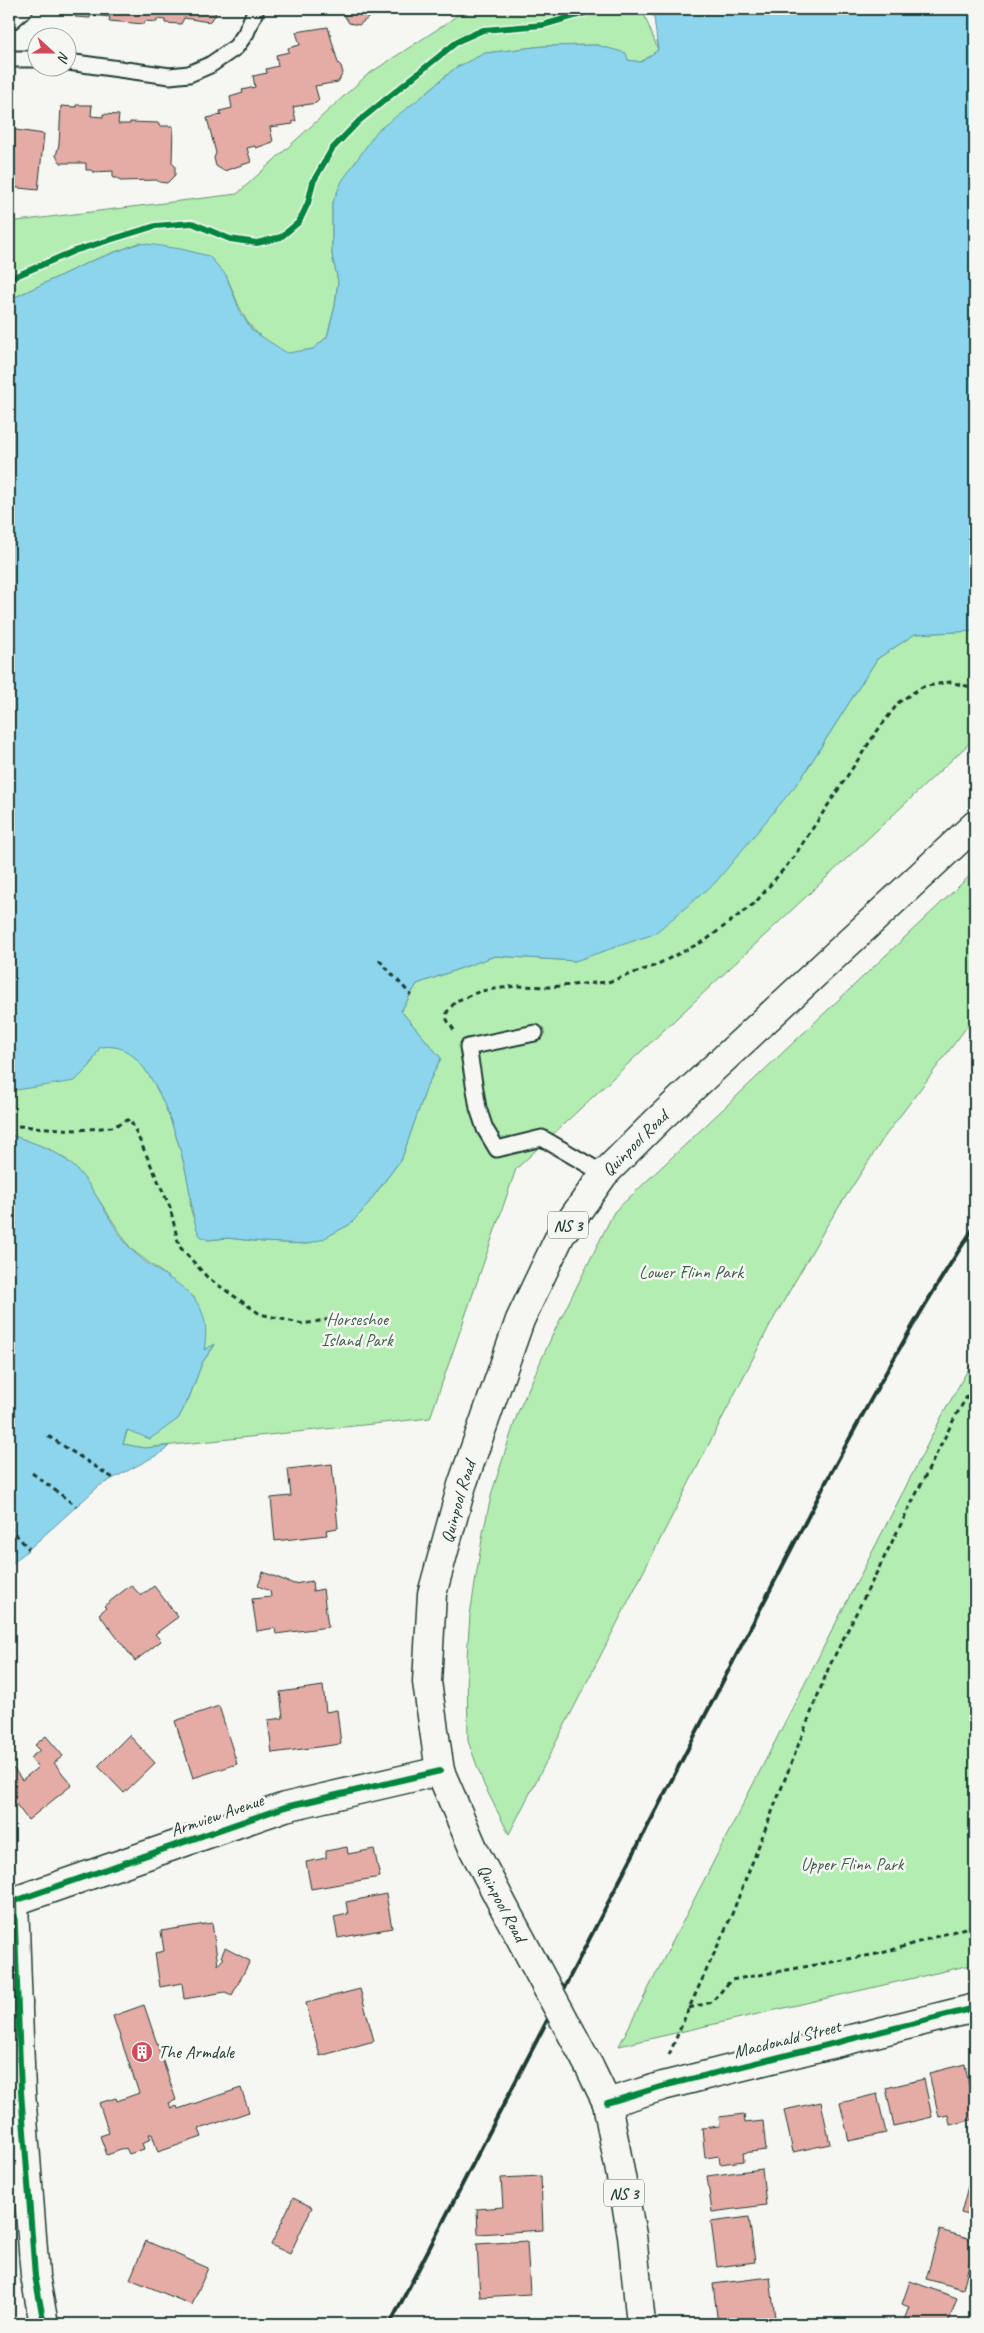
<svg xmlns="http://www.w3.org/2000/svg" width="984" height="2333" font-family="Caveat,sans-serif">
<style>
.green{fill:#b3edb2;stroke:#699573}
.water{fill:#8cd5ed;stroke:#6098a3}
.building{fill:#e5aba5;stroke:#1f3d34}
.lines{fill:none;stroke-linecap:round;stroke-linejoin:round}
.lane-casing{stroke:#1f3d34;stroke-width:19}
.street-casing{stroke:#1f3d34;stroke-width:31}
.secondary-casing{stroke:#1f3d34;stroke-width:31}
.primary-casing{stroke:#1f3d34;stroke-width:31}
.path{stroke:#1f3d34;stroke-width:3;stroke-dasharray:5 4;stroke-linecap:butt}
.lane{stroke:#f6f6f2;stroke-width:15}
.street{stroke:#f6f6f2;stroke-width:28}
.secondary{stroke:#f6f6f2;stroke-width:28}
.primary{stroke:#f6f6f2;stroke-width:28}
.rail{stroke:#1f3d34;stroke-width:4}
.primary-bridge-casing{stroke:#1f3d34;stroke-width:31;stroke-linecap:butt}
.primary-bridge{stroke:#f6f6f2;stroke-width:28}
.cycleway-casing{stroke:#f6f6f2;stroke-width:9}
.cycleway{stroke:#00873e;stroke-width:6}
.labels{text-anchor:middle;stroke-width:5;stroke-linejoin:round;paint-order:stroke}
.shield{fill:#f6f6f2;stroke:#60746d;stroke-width:1}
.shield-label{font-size:16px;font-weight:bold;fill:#1f3d34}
.street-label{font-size:18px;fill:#1f3d34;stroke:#f6f6f2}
.park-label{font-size:18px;fill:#3d604d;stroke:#f6f6f2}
.poi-label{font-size:18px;fill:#1f3d34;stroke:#f6f6f2;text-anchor:start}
</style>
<rect width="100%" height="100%" fill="#f6f6f2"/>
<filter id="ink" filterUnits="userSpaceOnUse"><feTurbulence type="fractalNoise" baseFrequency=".02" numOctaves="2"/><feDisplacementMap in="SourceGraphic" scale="10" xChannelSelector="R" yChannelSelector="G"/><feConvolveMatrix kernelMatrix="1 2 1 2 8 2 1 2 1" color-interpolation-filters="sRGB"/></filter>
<g filter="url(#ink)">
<g class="green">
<path d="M465 9H642L658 50 641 62 628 60 597 45 543 46 486 53 455 68 420 98 332 204V255L338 281 335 306 327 337 313 349 287 354C243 328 245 319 226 275L139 243 91 261 9 300V222L237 194 367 75 447 23Z"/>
<path d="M975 631V738L516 1169 430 1418 144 1448 123 1444 128 1429 178 1419 189 1398 202 1363 215 1345 204 1351 195 1298 131 1249 89 1185 67 1160 49 1149 14 1136H9V1091L90 1066 99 1047C109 1046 117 1046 125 1050 160 1070 182 1150 189 1187 191 1195 189 1206 192 1214 195 1223 203 1232 208 1240L227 1238 263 1242 307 1244 349 1225 361 1213 402 1158 427 1086 441 1058 401 1011 417 984 495 956 575 961 800 780 877 659 915 634Z"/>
<polygon points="975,871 975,1016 885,1136 826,1227 770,1325 509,1834 484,1785 468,1741 467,1657 470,1615 483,1533 492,1492 518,1412 552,1336 614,1212"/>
<polygon points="975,1357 975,1964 619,2046 943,1414"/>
</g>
<g class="water">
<path d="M653 9H975V631L915 634 877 659 800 780 715 883 654 934 575 961 495 956 417 984 401 1011 441 1058 427 1086 402 1158 361 1213 349 1225 323 1239 307 1244 263 1242 227 1238 208 1240 200 1236C192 1220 192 1205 189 1188 183 1151 159 1070 126 1051 117 1046 109 1046 100 1047L90 1066 75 1081 9 1091V300L91 261 140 243 181 249 209 256 226 275 241 314 253 331 287 353 313 349 327 337 335 306 338 281 332 255V204L342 181 377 131 420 98 455 68 485 53 543 46 597 45 626 53 628 60 641 62 658 50Z"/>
<path d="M9 1136H14C32 1142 50 1148 65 1159 93 1179 108 1223 130 1248 163 1284 216 1286 204 1350L215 1344 202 1363 189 1398 178 1419 150 1439 127 1430 123 1444 144 1448 169 1446 163 1452 99 1486 9 1567Z"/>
</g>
<g class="building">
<polygon points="72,9 216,9 215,16 209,22 184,18 181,24 165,23 165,20 157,19 157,22 145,21 144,24 109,21 110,17 90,15 90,18 75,17 75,14 72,13"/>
<polygon points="344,9 380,9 359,25 349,23 344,15"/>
<polygon points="328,27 338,63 341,66 343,73 338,82 315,86 319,100 316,103 293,107 296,121 293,121 293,124 270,127 273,142 256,148 255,146 247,148 251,162 224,171 216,166 214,158 216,153 207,118 221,115 220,111 232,108 230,97 243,93 242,90 255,87 253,76 267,73 266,69 278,66 276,55 289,52 288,48 300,45 296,32"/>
<polygon points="76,105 92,105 91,116 103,117 103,114 119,115 118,124 130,124 130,122 159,123 159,126 173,126 172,163 175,166 175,175 167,183 159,182 157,180 120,181 118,178 113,178 113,171 93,172 91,170 86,170 86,163 61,163 56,156 59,144 61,106 76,107"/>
<polygon points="9,129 44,134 38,190 9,187"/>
<polygon points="332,1464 338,1528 326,1530 327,1535 275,1541 271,1498 291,1496 288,1469"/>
<polygon points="263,1572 294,1584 312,1581 313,1591 323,1589 328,1627 276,1634 275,1628 257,1631 252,1599 271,1597 270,1591 258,1586"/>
<polygon points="131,1585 141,1596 154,1586 178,1617 155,1634 161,1641 135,1661 99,1614 106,1608 104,1606"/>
<polygon points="323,1686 326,1712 337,1710 341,1744 272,1753 268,1720 283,1718 280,1692"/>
<polygon points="219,1706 237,1764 193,1778 175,1721"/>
<polygon points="129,1735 155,1763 124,1793 98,1766"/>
<polygon points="46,1736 63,1756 54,1763 72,1785 28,1820 9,1795 9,1768 14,1769 22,1780 38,1767 30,1758 40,1750 35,1745"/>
<polygon points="347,1847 348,1854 374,1849 380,1877 311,1889 306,1862 326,1858 326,1851"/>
<polygon points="386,1894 392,1928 338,1938 334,1917 348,1914 346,1902"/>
<polygon points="212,1923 218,1965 224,1958 221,1957 225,1948 250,1961 232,1995 225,1992 184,1999 182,1983 160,1987 155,1953 164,1951 161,1931"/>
<polygon points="360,1989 374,2041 320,2056 306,2003"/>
<polygon points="144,2005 176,2100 169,2103 171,2108 177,2106 178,2109 241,2088 249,2112 199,2129 202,2137 158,2152 152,2134 149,2134 151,2139 142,2143 144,2149 129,2154 126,2148 107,2155 100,2136 109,2133 99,2103 116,2098 117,2101 139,2093 113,2016"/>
<polygon points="965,2064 975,2119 950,2125 948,2115 939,2117 929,2073"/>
<polygon points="924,2079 932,2117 894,2126 886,2088"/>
<polygon points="877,2094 886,2133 849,2141 840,2103"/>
<polygon points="821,2102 830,2144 793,2152 784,2110"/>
<polygon points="744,2114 745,2123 763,2121 766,2150 743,2153 744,2161 720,2164 719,2156 705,2158 702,2128 720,2126 719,2117"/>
<polygon points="762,2169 766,2205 712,2212 707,2176"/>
<polygon points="971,2175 975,2176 975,2217 961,2213"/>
<polygon points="541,2176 543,2230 478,2234 477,2209 503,2207 501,2178"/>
<polygon points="293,2198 312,2207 290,2254 271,2245"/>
<polygon points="749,2217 755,2262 717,2267 711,2222"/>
<polygon points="940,2230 975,2240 963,2289 926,2279"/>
<polygon points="146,2241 208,2268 192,2305 130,2279"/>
<polygon points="527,2241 530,2294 480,2297 477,2244"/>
<polygon points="770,2277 775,2318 718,2324 713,2284"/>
<polygon points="910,2281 957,2298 948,2324 916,2324 904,2320 909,2307 902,2304"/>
</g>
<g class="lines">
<g class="lane-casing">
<g id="lane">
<polyline points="9,23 25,9"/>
<polyline points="9,59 38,59"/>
<polyline points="68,62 170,76 189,74 210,65 236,47 246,33 256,9"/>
<polyline points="535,1033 468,1047 478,1108 485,1129 497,1149 542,1138 604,1174"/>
</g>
</g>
<g class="street-casing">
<polyline id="street" points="14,1901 21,2092 35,2276 44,2324"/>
</g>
<g class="secondary-casing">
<g id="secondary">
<polyline points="9,1903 285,1807 440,1771"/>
<polyline points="9,1995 18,2003"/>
<polyline points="607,2103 663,2086 975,2008"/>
</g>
</g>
<g class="primary-casing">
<g id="primary">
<path id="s1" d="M507 1913 474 1850 440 1771 427 1682 432 1594 462 1485 520 1320 560 1236 604 1174 658 1120 975 825"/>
<polyline points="589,2066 607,2103 632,2235 641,2324"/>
</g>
</g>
<g class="path">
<polyline points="379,960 411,995"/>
<polyline points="454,1030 447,1020 447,1012 456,1001 481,991 516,986 549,987 608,982 654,966 706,940 755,903 793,858 875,734 899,702 922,687 950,682 975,688"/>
<polyline points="18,1126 77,1130 112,1127 130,1119 170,1207 179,1246 208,1278 260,1314 303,1324 336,1318"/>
<polyline points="48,1436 113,1478"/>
<polyline points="32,1473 76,1506"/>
<polyline points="9,1527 29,1549"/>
<polyline points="689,2008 712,2002 731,1980 882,1953 975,1925"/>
<polyline points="669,2055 689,2008 730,1919 829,1667 955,1417 975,1383"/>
</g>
<use href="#lane" class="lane"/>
<use href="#street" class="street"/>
<use href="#secondary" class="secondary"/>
<use href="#primary" class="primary"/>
<path class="rail" d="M390 2324 826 1482C873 1395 920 1308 975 1226"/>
<g class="primary-bridge-casing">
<polyline id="primary-bridge" points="507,1913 589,2066"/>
</g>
<use href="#primary-bridge" class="primary-bridge"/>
<g class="cycleway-casing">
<g id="cycleway">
<polyline points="9,279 74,251 155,226 192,223 230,239 257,243 281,237 299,222 308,203 313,182 332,149 359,121 458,41 483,30 543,25 585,13 588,9"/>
<polyline points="14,1901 21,2092 35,2276 44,2324"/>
<polyline points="9,1903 285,1807 440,1771"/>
<polyline points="607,2103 663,2086 975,2008"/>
</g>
</g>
<use href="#cycleway" class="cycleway"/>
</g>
</g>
<defs>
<g id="building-disc" transform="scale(1.125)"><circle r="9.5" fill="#d1495b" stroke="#f6f6f2"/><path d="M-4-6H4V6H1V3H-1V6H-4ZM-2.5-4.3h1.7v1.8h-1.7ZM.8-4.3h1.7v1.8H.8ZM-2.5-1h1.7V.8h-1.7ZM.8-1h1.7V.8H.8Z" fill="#fff"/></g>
</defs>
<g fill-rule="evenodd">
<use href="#building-disc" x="142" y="2052"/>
</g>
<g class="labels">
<g class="shield">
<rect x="548" y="1211.5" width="40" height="27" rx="4"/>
<rect x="604" y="2179.5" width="40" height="27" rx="4"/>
</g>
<g class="shield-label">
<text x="568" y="1231">NS 3</text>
<text x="624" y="2199">NS 3</text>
</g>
<g class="street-label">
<text dy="6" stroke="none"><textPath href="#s1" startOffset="836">Quinpool Road</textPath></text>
<text dy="6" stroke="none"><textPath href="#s1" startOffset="431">Quinpool Road</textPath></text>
<text transform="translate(217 1815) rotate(-19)" y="6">Armview Avenue</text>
<text transform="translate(502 1903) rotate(62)" y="6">Quinpool Road</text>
<text transform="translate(787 2039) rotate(-14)" y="6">Macdonald Street</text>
</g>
<g class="park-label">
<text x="691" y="1278">Lower Flinn Park</text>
<text x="357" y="1325">Horseshoe<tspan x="357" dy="21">Island Park</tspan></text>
<text x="852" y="1870">Upper Flinn Park</text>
</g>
<g class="poi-label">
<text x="158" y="2058">The Armdale</text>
</g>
</g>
<rect width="984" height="2333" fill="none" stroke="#f6f6f2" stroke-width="30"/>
<rect x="15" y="15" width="954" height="2303" fill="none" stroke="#1f3d34" stroke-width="2" filter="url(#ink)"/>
<g transform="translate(52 52) rotate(111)"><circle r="24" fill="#f6f6f2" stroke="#a0aca6"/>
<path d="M0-4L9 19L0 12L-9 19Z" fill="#d1495b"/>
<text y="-8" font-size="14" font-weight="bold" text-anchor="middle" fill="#1f3d34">N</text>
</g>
</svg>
